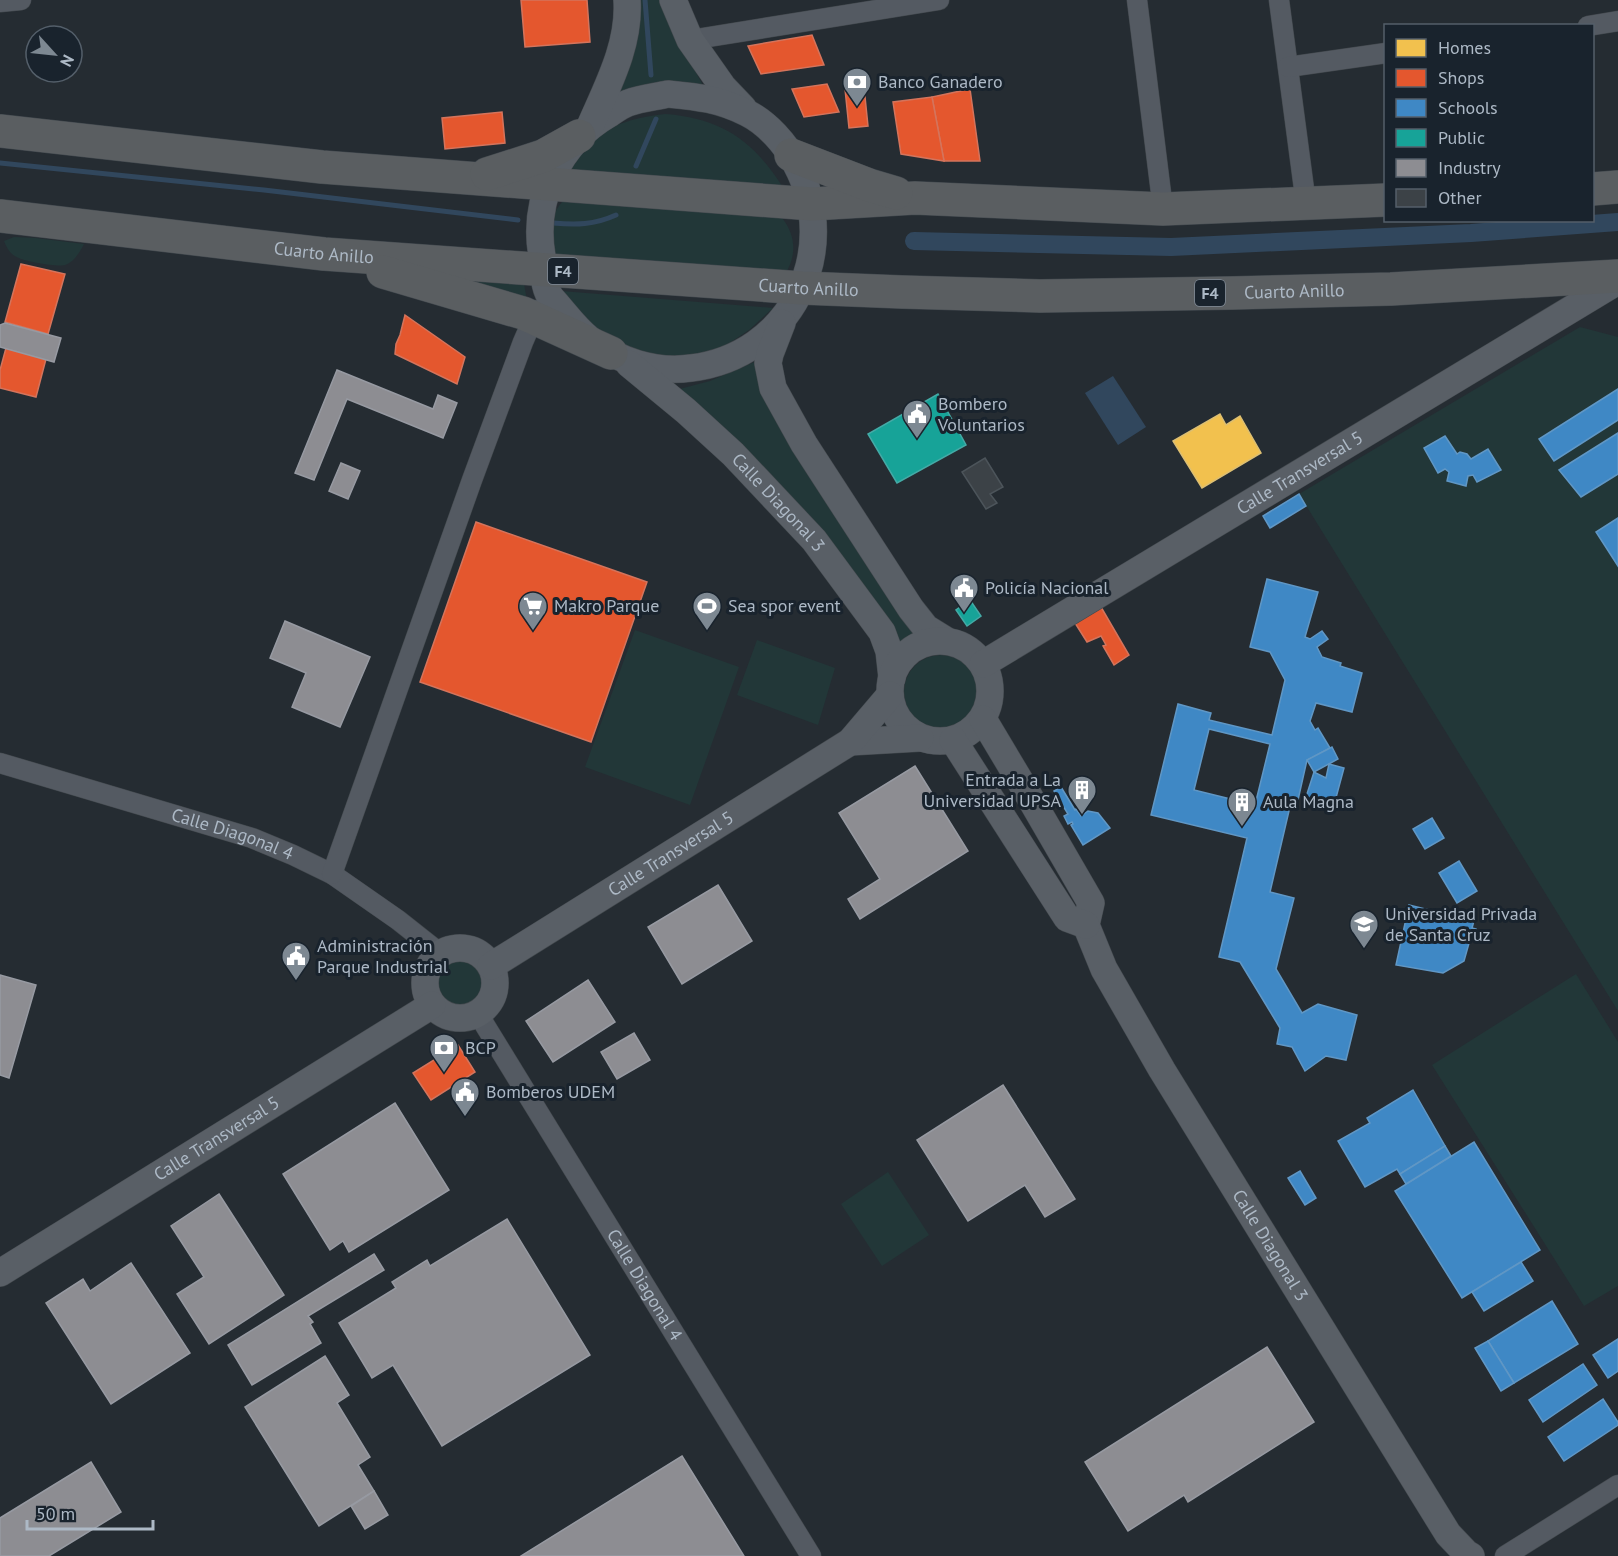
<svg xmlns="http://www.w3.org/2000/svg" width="1618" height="1556" font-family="'PT Sans',sans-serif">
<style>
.green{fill:#223738}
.water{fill:#31475d}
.homes{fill:#f2c14e;stroke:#ddbf72;stroke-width:1.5}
.shops{fill:#e4572e;stroke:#d4745c;stroke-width:1.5}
.schools{fill:#3f88c5;stroke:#6097c5;stroke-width:1.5;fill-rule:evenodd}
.public{fill:#17a398;stroke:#44aaa6;stroke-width:1.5}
.industry{fill:#8d8d92;stroke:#979aa2;stroke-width:1.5}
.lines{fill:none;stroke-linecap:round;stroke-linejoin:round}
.stream{stroke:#31475d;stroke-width:5}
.canal{stroke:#31475d;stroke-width:18}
.building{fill:#3c4247;stroke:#4c545a;stroke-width:1.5}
.street-casing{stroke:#42484d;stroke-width:21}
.secondary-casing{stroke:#42484d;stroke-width:28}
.highway-casing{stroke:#41484e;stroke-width:34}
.street{stroke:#545a62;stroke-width:20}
.secondary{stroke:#595f66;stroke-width:27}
.highway{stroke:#5a5e61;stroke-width:33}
.labels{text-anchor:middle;stroke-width:6;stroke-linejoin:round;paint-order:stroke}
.shield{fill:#19232d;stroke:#818c98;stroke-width:1.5}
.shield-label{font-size:16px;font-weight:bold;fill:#adb9c6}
.poi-label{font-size:18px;fill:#adb9c6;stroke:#19232d;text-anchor:start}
.street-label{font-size:18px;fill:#adb9c6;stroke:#19232d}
</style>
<rect width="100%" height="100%" fill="#252c32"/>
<g class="green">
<polygon points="639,0 663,0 680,43 706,91 612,97"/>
<path d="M666 114C723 119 754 141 784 189L564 177C572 166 580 152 590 143 611 123 638 117 666 114Z"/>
<path d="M566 197 782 218C796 235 797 256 785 274L579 269 555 254C550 225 546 221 566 197Z"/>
<path d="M14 237 36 238 84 244C80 252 74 262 65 265 58 267 27 262 19 258 11 255 7 249 4 241Z"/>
<polygon points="413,269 523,279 528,305"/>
<polygon points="561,291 773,308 749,330 725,346 715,350 671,360 605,342"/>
<polygon points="1580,327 1618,337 1618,1011 1299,494"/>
<path d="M757 361 918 634 900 643C861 587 823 531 777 481 746 447 709 418 672 391L710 381Z"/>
<polygon points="635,630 739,667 690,805 585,767"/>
<polygon points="757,640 835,668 818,725 737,695"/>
<circle cx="941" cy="692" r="37"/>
<circle cx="462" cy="982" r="26"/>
<polygon points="1576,974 1618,1042 1618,1286 1584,1306 1432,1065"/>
<polygon points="888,1172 929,1235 882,1266 841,1204"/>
</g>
<polygon class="water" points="1113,376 1146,427 1118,445 1085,393"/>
<polygon class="homes" points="1220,414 1226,425 1240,416 1261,453 1202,488 1173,441"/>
<g class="shops">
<polygon points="521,0 587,0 590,42 525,47"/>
<polygon points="812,35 824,65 761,74 748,46"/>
<polygon points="827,84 839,112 804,117 792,89"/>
<polygon points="864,87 868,126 849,128 845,89"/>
<polygon points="970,89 980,161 944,161 932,97"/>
<polygon points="932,97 944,161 901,154 893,102"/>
<polygon points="502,112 505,143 445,149 442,118"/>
<polygon points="21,264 65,274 48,334 5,322"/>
<polygon points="405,315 465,357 457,384 395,354 396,344 400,335"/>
<polygon points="6,348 46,359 36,397 0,388 0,370"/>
<polygon points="476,522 647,582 591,742 420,682"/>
<polygon points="1101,607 1129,655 1114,665 1103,646 1106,645 1101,636 1087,642 1075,623"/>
<polygon points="458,1045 475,1072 431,1100 413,1073"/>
</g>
<g class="schools">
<polygon points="1618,389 1618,420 1554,461 1539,439"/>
<polygon points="1618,433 1618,474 1581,497 1559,470"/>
<polygon points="1445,436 1457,454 1460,452 1467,454 1471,459 1488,449 1501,470 1477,482 1473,475 1468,476 1466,486 1447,481 1449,472 1445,469 1438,473 1424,448"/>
<polygon points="1299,494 1306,506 1270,528 1263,516"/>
<polygon points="1618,518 1618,566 1596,532"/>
<path d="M1267 579 1318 592 1305 637 1310 639 1322 631 1328 639 1317 647 1322 657 1341 663 1340 666 1362 673 1352 712 1316 703 1310 721 1315 730 1318 728 1330 748 1307 760 1298 800 1292 798 1270 892 1294 898 1276 969 1302 1013 1318 1004 1357 1015 1346 1060 1326 1056 1305 1071 1292 1047 1277 1044 1280 1028 1240 962 1219 957 1247 838 1151 815 1178 704 1211 713 1209 720 1272 735 1285 680 1270 652 1250 647ZM1209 729 1270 744 1255 805 1194 790Z"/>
<polygon points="1332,747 1338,759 1314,772 1307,760"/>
<polygon points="1329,764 1344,768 1334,805 1306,797 1314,772 1326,778"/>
<polygon points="1061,787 1075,810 1076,809 1081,816 1088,811 1098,813 1110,828 1083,845 1071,825 1073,824 1072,822 1068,824 1064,816 1068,814 1054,791"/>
<polygon points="1432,818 1444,838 1425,849 1413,829"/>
<polygon points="1459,861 1477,891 1457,903 1439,873"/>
<polygon points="1409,905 1474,921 1472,928 1476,929 1474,936 1471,936 1464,961 1443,973 1396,965"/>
<polygon points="1413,1090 1445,1146 1400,1174 1397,1169 1365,1187 1338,1141 1370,1123 1367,1118"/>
<polygon points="1474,1142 1540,1250 1462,1298 1395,1191"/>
<polygon points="1445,1146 1451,1156 1406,1184 1400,1174"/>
<polygon points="1300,1171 1316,1198 1305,1205 1288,1178"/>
<polygon points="1521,1262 1533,1281 1484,1311 1472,1292"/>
<polygon points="1552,1301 1578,1344 1514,1383 1488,1341"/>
<polygon points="1618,1339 1618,1371 1608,1378 1593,1355"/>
<polygon points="1488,1341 1514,1383 1501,1391 1475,1348"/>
<polygon points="1583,1364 1597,1385 1543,1422 1529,1400"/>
<polygon points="1603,1399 1618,1422 1618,1425 1564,1461 1548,1437"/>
</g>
<g class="public">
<polygon points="938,394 966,445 897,483 868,434"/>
<polygon points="970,600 981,616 967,626 956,610"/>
</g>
<g class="industry">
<polygon points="5,323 61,338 54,362 0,347 0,325"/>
<polygon points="337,370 433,409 438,395 457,403 443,438 347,399 314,480 295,473"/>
<polygon points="341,463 360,471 348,499 329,491"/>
<polygon points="285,621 370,657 340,727 292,707 306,673 270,658"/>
<polygon points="915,766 968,851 860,919 848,899 880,879 839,813"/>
<polygon points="718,885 752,941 682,984 648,927"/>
<polygon points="0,975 36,985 9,1078 0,1075"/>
<polygon points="588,980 615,1022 553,1062 526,1021"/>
<polygon points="634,1033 650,1060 617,1079 601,1052"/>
<polygon points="1003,1085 1075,1199 1045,1217 1025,1185 968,1221 917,1140"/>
<polygon points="395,1103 449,1190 349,1252 343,1241 330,1250 283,1174"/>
<polygon points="219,1194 284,1295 209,1344 177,1294 204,1277 171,1226"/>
<polygon points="507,1219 590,1355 442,1446 393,1365 372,1378 339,1323 396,1288 392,1282 427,1260 430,1266"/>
<polygon points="374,1254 384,1270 308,1316 313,1322 310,1324 321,1343 252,1385 228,1345"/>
<polygon points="131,1263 190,1353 111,1404 46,1303 83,1279 90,1291"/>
<polygon points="1267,1347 1314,1422 1188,1502 1184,1495 1128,1531 1085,1462"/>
<polygon points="325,1356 349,1395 337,1403 370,1457 358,1465 374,1491 319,1526 245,1407"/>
<polygon points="682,1456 744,1556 521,1556"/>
<polygon points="91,1462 121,1512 49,1556 0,1556 0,1518"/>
<polygon points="374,1491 388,1515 365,1529 351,1506"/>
</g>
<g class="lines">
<g class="stream">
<polyline points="645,0 651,75"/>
<polyline points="0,163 264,190 518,220"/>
<polyline points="636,166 656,119"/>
<path d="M553 223C576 225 594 225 616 215"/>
</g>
<polyline class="canal" points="914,241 1171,247 1471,233 1618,222"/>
</g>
<polygon class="building" points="985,458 1003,487 990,494 997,503 986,509 962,472"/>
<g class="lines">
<g class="street-casing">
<g id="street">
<polyline points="1137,0 1163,209"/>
<polyline points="1279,0 1306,204"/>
<polyline points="0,2 21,0"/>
<polyline points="1588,26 1618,21"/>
<polyline points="690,40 939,0"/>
<polyline points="1288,67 1386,53"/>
<path id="s1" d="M0 763 252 838 293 855 332 874 398 920 441 954"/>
<polyline points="332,874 472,480 523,342 537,310"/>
<path id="s2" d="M478 1014 811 1556"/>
<polyline points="1505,1556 1618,1485"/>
</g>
</g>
<g class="secondary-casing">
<g id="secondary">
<polyline points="673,0 690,40 723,87 743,108"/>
<path d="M668 94C699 97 719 99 747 113 767 123 786 144 796 164 843 252 790 356 691 368 655 373 618 361 589 339 575 328 564 312 552 299 543 289 544 269 542 256 532 199 559 143 609 114 615 110 622 105 628 103 641 98 655 97 668 94Z"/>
<path d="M591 124C608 85 630 44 627 0"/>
<polyline points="782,323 770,354 768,363 773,388 804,444 911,609 926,628 947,641"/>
<path id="s3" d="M629 364 686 411 733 454 814 540 882 632 889 651 892 678"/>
<circle cx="940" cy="691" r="50"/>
<path id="s4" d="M983 664 1618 281"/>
<path id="s5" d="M983 719 1029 796 1091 903 1086 925 1104 969 1162 1070 1448 1534 1466 1553 1471 1556"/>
<polyline points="953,740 1067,918 1086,925"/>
<polyline points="850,742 920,738"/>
<circle cx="460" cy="983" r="35"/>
<path id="s6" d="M491 966 850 742 890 695"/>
<path id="s7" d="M0 1273 432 1005"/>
</g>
</g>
<g class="highway-casing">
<g id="highway">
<polyline points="0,131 322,167 812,204 915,198 1163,209 1386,200"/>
<polyline points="791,155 869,185 896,193"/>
<polyline points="487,174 543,156 579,136"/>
<polyline points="1592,189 1618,187"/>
<path id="s8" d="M0 216 324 254 802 288 902 292 1040 296 1232 293 1391 289 1618 276"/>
<polyline points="383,272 523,313 611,353"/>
</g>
</g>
<use href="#street" class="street"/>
<use href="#secondary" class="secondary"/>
<use href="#highway" class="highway"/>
</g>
<defs>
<g id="bank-pin" transform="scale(1.5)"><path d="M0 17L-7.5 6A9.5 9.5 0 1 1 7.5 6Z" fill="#7d8892" stroke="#19232d"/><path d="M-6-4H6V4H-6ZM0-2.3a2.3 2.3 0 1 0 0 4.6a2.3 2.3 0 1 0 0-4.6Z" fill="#fff"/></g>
<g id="civic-pin" transform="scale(1.5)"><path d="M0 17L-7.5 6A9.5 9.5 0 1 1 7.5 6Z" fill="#7d8892" stroke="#19232d"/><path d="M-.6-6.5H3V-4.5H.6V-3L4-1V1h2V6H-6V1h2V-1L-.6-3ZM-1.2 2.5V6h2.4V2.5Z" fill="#fff"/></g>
<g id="supermarket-pin" transform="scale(1.5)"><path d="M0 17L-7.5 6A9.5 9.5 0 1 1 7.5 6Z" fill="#7d8892" stroke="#19232d"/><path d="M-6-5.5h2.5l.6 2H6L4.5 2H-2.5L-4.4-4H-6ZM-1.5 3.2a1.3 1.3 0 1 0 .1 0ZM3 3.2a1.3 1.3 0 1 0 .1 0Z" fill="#fff"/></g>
<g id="stadium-pin" transform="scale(1.5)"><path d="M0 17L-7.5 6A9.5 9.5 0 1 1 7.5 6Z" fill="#7d8892" stroke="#19232d"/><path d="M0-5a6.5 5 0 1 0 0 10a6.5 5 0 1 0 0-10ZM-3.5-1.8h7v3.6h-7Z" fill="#fff"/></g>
<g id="building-pin" transform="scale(1.5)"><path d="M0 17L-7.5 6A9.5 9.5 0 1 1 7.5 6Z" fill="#7d8892" stroke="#19232d"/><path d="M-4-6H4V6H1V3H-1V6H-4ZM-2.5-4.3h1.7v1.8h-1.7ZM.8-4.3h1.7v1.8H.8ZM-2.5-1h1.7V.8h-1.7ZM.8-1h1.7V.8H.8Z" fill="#fff"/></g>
<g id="university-pin" transform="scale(1.5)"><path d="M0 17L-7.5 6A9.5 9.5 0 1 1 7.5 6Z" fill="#7d8892" stroke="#19232d"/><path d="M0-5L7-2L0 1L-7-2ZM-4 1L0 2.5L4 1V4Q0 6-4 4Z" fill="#fff"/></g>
</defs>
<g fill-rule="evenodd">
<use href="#bank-pin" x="857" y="82"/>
<use href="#civic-pin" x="917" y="414"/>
<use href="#civic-pin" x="964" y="588"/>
<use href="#supermarket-pin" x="533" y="606"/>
<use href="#stadium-pin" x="707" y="606"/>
<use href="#building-pin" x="1082" y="790"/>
<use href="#building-pin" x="1242" y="802"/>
<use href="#university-pin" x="1364" y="924"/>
<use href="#civic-pin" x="296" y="956"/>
<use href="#bank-pin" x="444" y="1048"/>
<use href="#civic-pin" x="465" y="1092"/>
</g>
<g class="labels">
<g class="shield">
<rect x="548" y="258" width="30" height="26" rx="4.5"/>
<rect x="1195" y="280" width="30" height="26" rx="4.5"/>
</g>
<g class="shield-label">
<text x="563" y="277">F4</text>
<text x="1210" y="299">F4</text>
</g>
<g class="poi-label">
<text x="878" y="88">Banco Ganadero</text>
<text x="938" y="410">Bombero<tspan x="938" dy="21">Voluntarios</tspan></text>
<text x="985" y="594">Policía Nacional</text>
<text x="554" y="612">Makro Parque</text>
<text x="728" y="612">Sea spor event</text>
<text x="1061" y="786" text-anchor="end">Entrada a La<tspan x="1061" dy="21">Universidad UPSA</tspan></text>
<text x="1263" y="808">Aula Magna</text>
<text x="1385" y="920">Universidad Privada<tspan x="1385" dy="21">de Santa Cruz</tspan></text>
<text x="317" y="952">Administración<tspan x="317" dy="21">Parque Industrial</tspan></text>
<text x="465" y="1054">BCP</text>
<text x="486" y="1098">Bomberos UDEM</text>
</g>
<g class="street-label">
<text dy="6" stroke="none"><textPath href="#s8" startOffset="326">Cuarto Anillo</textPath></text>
<text dy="6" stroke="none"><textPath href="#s8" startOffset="812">Cuarto Anillo</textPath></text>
<text dy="6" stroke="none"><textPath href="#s8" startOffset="1298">Cuarto Anillo</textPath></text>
<text dy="6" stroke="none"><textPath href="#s4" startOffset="370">Calle Transversal 5</textPath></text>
<text dy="6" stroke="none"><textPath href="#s3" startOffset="204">Calle Diagonal 3</textPath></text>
<text dy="6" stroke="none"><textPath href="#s1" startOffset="243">Calle Diagonal 4</textPath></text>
<text dy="6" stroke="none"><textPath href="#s6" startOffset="212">Calle Transversal 5</textPath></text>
<text dy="6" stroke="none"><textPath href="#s7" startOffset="255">Calle Transversal 5</textPath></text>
<text dy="6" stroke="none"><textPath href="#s5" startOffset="606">Calle Diagonal 3</textPath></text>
<text dy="6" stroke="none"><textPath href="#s2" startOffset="318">Calle Diagonal 4</textPath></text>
</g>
</g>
<rect x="1384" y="24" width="210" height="198" fill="#19232d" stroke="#545f6a" stroke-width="1.5"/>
<rect x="1396" y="39" width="30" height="18" fill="#f2c14e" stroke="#545f6a" stroke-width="1.5"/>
<text x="1438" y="54" font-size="18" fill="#adb9c6">Homes</text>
<rect x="1396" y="69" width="30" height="18" fill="#e4572e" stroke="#545f6a" stroke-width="1.5"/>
<text x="1438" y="84" font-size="18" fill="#adb9c6">Shops</text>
<rect x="1396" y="99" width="30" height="18" fill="#3f88c5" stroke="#545f6a" stroke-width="1.5"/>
<text x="1438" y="114" font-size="18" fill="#adb9c6">Schools</text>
<rect x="1396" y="129" width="30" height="18" fill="#17a398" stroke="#545f6a" stroke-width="1.5"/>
<text x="1438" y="144" font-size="18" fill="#adb9c6">Public</text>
<rect x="1396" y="159" width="30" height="18" fill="#8d8d92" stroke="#545f6a" stroke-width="1.5"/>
<text x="1438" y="174" font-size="18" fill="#adb9c6">Industry</text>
<rect x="1396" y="189" width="30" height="18" fill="#3c4247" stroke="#545f6a" stroke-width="1.5"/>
<text x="1438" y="204" font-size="18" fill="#adb9c6">Other</text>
<g transform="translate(54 54) rotate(117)"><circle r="28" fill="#19232d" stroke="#545f6a" stroke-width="1.5"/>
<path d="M0-4.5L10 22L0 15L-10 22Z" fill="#7d8892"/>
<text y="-9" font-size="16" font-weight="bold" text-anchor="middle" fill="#adb9c6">N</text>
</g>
<path d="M27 1520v9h126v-9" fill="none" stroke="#adb9c6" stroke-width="3"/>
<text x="36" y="1520" font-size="18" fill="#adb9c6" stroke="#19232d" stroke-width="4.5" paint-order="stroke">50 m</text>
</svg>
